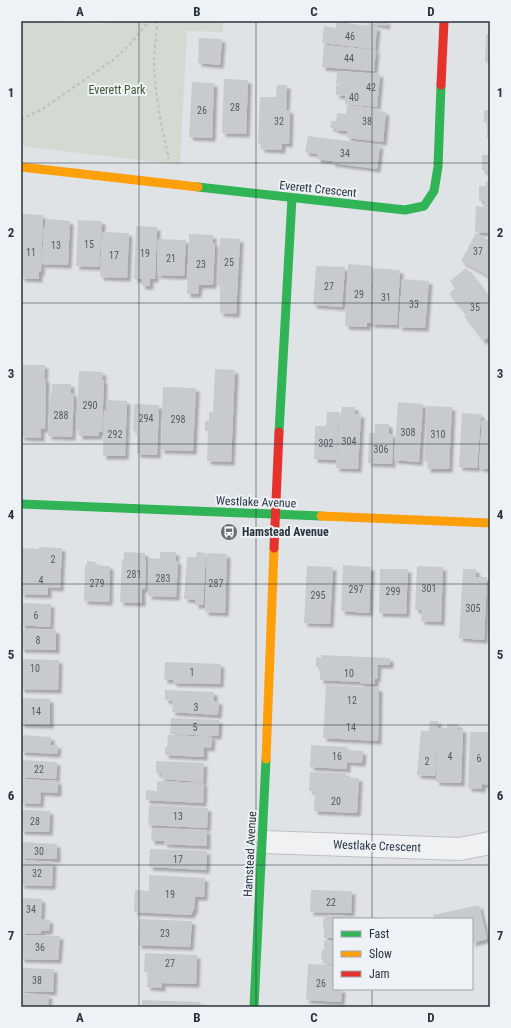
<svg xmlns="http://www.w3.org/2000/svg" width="511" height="1028" font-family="'Roboto Condensed',sans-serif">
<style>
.green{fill:#d2dad1}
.building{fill:#c8cbce;filter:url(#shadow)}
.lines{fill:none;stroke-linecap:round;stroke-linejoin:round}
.street-casing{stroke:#bec1c4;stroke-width:24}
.path{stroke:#bfc3c6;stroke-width:2.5;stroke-dasharray:3 3;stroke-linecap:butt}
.street{stroke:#f0f1f2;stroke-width:22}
.fast{stroke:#30b455;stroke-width:9}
.slow{stroke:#ff9f0a;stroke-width:9}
.jam{stroke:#e5322d;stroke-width:9}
.grid{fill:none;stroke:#27343f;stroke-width:1;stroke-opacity:0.55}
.labels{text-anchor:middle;stroke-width:4;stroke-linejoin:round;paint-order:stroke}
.number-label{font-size:10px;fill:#505a64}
.park-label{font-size:12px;fill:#425b34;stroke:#eef2f6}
.street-label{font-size:12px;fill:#27343f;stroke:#eef2f6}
.poi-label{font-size:12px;font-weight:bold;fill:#27343f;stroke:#eef2f6;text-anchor:start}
.neatline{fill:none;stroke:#27343f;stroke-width:1.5}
.grid-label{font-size:13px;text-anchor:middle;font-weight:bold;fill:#27343f}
</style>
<defs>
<filter id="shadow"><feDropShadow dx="3.5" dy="3.5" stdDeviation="1" flood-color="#0004"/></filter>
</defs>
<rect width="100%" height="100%" fill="#e0e3e6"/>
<polygon class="green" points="21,21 106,24 107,21 223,21 223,32 187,31 180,165 21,146"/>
<g class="building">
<polygon points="361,21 387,21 386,26"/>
<polygon points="337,22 377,27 375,49 322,43 324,26 336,28"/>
<polygon points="486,34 490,34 490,62 485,62"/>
<polygon points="199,38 222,39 220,65 198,63"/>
<polygon points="324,45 376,50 374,71 322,67"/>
<polygon points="337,71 380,74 377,107 345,104 345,96 336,95 336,85 347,86 347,85 336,84"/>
<polygon points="224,79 248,80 246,134 222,133"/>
<polygon points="192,82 214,83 212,138 189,137"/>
<polygon points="277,85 287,85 286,110 290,110 289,144 282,143 282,150 261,149 261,143 258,144 260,97 276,97"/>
<polygon points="488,94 490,94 490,138 487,138 487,122 484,122 484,110 488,110"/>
<polygon points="347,105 380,109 379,111 386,112 383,142 347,138 347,131 335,130 335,128 330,128 331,121 336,121 337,113 346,114"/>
<polygon points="308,136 380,145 377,169 332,163 332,161 317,159 317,154 305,152"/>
<polygon points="488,151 490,151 490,176 487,176 487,171 482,170 482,155 488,155"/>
<polygon points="486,181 490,182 490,233 475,232 476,206 484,207 485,201 479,201 479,186 486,186"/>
<polygon points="22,214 43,215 41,272 39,272 39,279 21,278"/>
<polygon points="46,219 70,221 68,265 42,264 44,227 45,227"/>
<polygon points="78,220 102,221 99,267 76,266"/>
<polygon points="136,226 157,227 155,279 150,279 150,286 142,286 142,279 134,279"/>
<polygon points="102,232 129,233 127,278 100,277"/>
<polygon points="476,233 490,241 490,277 461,261"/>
<polygon points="189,234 213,235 213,243 215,243 213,285 199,285 198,294 187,294"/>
<polygon points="220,238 240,239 236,314 220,313 220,285 217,285"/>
<polygon points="158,239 186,240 184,276 157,275"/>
<polygon points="348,264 373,266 370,323 367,323 367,327 345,326"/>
<polygon points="316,266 345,267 342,307 313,305"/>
<polygon points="374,268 400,270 397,325 371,324"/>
<polygon points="466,268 490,299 490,336 483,341 464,316 466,315 449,294 455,288 450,281"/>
<polygon points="402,279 429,281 425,328 399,327"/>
<polygon points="21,365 45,365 44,379 46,379 45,429 41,429 41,438 21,437"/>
<polygon points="215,369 235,370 231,462 207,461 208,431 205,431 205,421 209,421 209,412 213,412"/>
<polygon points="79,371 103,372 102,380 104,380 102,432 99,432 99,436 79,436 79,430 76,430"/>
<polygon points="52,384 71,384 71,393 74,394 72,437 48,436 50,393 52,393"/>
<polygon points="163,387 196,388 193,451 161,450"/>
<polygon points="106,400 127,401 125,456 103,456 104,410 106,410"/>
<polygon points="398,402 423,404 419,462 394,460"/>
<polygon points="134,404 159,405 157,455 137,454 137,432 133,431"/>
<polygon points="427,406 452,407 449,469 427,469 428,461 424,461"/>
<polygon points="342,407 355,407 355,414 361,414 358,469 336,468 340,413 341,413"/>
<polygon points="327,412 339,412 336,460 314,459 315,426 326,426"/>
<polygon points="462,413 481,414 477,468 459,467"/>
<polygon points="482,420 490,421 490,469 479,468"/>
<polygon points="375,424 389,424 389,434 393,434 392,464 368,463 369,433 375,433"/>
<polygon points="39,547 62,548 60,588 48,587 48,595 21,594 21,548 39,549"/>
<polygon points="124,552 145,553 145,559 146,559 145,589 142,589 142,603 120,602 122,559 124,559"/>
<polygon points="160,552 176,552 175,561 178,561 176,597 148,596 149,558 160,559"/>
<polygon points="197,552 206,553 203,605 195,605 195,600 184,599 187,557 196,557"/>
<polygon points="207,553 227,554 225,613 205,612"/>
<polygon points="87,561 96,562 95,565 110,566 109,602 84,601 85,565 87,565"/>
<polygon points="343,565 371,567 369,613 341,611"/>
<polygon points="307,566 333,567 330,624 304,623"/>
<polygon points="417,566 443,567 441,622 421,621 422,610 415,610"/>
<polygon points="380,569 408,569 406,614 379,613"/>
<polygon points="463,569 476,569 476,577 487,577 484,640 459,638"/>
<polygon points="21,603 51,604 50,627 21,625"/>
<polygon points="21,629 56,630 56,650 21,649"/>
<polygon points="321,655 390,658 390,665 378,665 377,679 375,679 375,684 360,683 360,682 320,680 320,667 316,667 316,657 321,658"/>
<polygon points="21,659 59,660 58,690 21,689"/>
<polygon points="165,662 221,664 220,684 173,683 173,680 164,680"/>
<polygon points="326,685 379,688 378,741 323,738"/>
<polygon points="165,690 214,692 214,701 219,701 218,715 172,712 173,701 165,700"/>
<polygon points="21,698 50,699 50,725 21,724"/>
<polygon points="171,718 219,720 218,736 170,734"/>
<polygon points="430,721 438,721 435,776 417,775 421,731 429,731"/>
<polygon points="447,724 458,724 458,729 463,729 461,783 436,782 438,728 447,728"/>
<polygon points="470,732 490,732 490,785 482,784 482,789 468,788"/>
<polygon points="21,735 51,737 51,745 58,745 57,754 21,752"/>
<polygon points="168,735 212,737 211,748 204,747 204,757 165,755 165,747 167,747"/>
<polygon points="311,745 347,747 347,750 363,751 362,763 347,762 347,769 310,767"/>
<polygon points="21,760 57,762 56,779 21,777"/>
<polygon points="156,761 204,763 203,782 161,779 161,773 156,773"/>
<polygon points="310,772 346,773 346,777 359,778 357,813 314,811 315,791 309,791"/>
<polygon points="21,779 58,781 58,793 41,792 40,804 21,803"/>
<polygon points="157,781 204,783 203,803 146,800 146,790 157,791"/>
<polygon points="149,805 208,808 207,828 148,825"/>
<polygon points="21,810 50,811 49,832 21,831"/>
<polygon points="152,828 207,830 207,846 164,844 164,841 151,841"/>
<polygon points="21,842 57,844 57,859 21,858"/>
<polygon points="150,849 207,851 206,870 149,867"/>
<polygon points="21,860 53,862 52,886 21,885"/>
<polygon points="149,875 205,878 204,897 195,897 194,909 191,915 134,912 135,890 149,891"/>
<polygon points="311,890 352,891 351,913 310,912"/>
<polygon points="21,898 42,899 41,919 50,920 49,931 41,931 41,934 21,933"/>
<polygon points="479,905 487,939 472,943 472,919 434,919 433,915"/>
<polygon points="325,915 387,918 387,919 334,919 334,938 324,938 324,928 323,928 323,918 325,918"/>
<polygon points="139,919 192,921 190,947 138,945"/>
<polygon points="21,935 60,936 58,960 21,959"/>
<polygon points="324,940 334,941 334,964 323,963 323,960 321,960 322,950 324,950"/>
<polygon points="145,953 197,955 196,984 162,983 162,988 147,987 148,972 144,972"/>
<polygon points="308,964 332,965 334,989 342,989 341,1002 306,1000"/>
<polygon points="21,968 54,969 53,992 21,991"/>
<polygon points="21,993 49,995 48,1007 21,1007"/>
<polygon points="142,1000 200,1002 199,1007 142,1007"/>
</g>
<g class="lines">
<g class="street-casing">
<polyline id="street" points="263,842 460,849 490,843"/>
</g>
<g class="path">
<path d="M157 21C157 34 154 48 154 61 155 95 161 126 169 159"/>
<polyline points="21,119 41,110 113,60 130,44 149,21"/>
</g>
<use href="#street" class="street"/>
<g class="fast">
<polyline points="198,187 405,210 424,206 434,191 438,167 441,85"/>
<polyline points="279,432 292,198"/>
<polyline points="21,504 321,516"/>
<polyline points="254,1007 266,759"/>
</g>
<g class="slow">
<polyline points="21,167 198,187"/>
<polyline points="321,516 490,523"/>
<polyline points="266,759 274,548"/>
</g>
<g class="jam">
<polyline points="441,85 444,21"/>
<polyline points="274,548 279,432"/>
</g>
</g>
<path class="grid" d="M139 21V1007M256 21V1007M372 21V919M21 163H490M21 303H490M21 444H490M21 584H490M21 725H490M21 865H490M372 989V1007"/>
<defs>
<g id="bus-disc" transform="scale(0.9)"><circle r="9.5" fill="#687179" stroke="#eef2f6"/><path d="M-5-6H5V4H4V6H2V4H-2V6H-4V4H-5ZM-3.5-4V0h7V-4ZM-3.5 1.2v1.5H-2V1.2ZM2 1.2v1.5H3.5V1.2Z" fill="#fff"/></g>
</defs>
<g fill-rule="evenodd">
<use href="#bus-disc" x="229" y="532"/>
</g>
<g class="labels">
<g class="number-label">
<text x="350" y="40">46</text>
<text x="349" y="62">44</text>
<text x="371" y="91">42</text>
<text x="354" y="101">40</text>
<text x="235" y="111">28</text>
<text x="202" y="114">26</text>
<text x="279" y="125">32</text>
<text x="367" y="125">38</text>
<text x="345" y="157">34</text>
<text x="89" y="248">15</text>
<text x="56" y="249">13</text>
<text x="478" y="255">37</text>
<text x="31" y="256">11</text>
<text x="145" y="257">19</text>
<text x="114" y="259">17</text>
<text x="171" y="262">21</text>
<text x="229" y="266">25</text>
<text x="201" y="268">23</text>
<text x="329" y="290">27</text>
<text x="359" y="298">29</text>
<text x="386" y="301">31</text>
<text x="414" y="308">33</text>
<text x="475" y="311">35</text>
<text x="90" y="409">290</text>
<text x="61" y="419">288</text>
<text x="146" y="422">294</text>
<text x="178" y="423">298</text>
<text x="408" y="436">308</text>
<text x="115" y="438">292</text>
<text x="438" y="438">310</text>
<text x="349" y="445">304</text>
<text x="326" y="447">302</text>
<text x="381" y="453">306</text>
<text x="53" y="563">2</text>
<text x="134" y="578">281</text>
<text x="163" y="582">283</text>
<text x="41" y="584">4</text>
<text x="97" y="587">279</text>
<text x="216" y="587">287</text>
<text x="429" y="592">301</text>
<text x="356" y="593">297</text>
<text x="393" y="595">299</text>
<text x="318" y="599">295</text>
<text x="473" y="612">305</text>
<text x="36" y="619">6</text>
<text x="38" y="644">8</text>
<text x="35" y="672">10</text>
<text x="192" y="676">1</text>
<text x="349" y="677">10</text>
<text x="352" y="704">12</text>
<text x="196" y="711">3</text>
<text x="36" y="715">14</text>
<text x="195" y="731">5</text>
<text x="351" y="731">14</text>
<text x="337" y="760">16</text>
<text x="450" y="760">4</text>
<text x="479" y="762">6</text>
<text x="427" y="765">2</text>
<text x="39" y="773">22</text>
<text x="336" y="805">20</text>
<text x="178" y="820">13</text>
<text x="35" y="825">28</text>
<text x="39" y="855">30</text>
<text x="178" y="863">17</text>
<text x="37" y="877">32</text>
<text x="170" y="898">19</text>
<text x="331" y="906">22</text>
<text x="31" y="913">34</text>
<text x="165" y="937">23</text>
<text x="40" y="951">36</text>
<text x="170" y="967">27</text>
<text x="37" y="984">38</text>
<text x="321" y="987">26</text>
</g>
<g class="park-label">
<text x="117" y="94">Everett Park</text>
</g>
<g class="street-label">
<text transform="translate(318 189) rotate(6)" y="4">Everett Crescent</text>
<text transform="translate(256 502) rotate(2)" y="4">Westlake Avenue</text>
<text transform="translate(377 846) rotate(2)" y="4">Westlake Crescent</text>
<text transform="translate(250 854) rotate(-87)" y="4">Hamstead Avenue</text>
</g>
<g class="poi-label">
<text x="242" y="536">Hamstead Avenue</text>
</g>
</g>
<rect width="511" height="1028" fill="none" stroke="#eef2f6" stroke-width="44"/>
<rect x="333" y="918" width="140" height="72" fill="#eef2f6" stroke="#9ea6ad"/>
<rect x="341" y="931" width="20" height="6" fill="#30b455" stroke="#9ea6ad"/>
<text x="369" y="938" font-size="12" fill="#27343f">Fast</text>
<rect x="341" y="951" width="20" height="6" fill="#ff9f0a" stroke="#9ea6ad"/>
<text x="369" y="958" font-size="12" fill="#27343f">Slow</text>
<rect x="341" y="971" width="20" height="6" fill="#e5322d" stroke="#9ea6ad"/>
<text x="369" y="978" font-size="12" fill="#27343f">Jam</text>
<rect x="22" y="22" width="467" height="984" class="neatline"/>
<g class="grid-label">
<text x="80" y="16">A</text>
<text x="197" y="16">B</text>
<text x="314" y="16">C</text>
<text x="431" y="16">D</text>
<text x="11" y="97">1</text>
<text x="500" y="97">1</text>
<text x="11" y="237">2</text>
<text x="500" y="237">2</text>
<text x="11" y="378">3</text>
<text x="500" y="378">3</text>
<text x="11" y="519">4</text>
<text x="500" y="519">4</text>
<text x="11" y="659">5</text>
<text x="500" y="659">5</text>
<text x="11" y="800">6</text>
<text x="500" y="800">6</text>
<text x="11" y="940">7</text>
<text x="500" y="940">7</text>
<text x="80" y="1022">A</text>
<text x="197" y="1022">B</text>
<text x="314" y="1022">C</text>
<text x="431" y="1022">D</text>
</g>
</svg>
